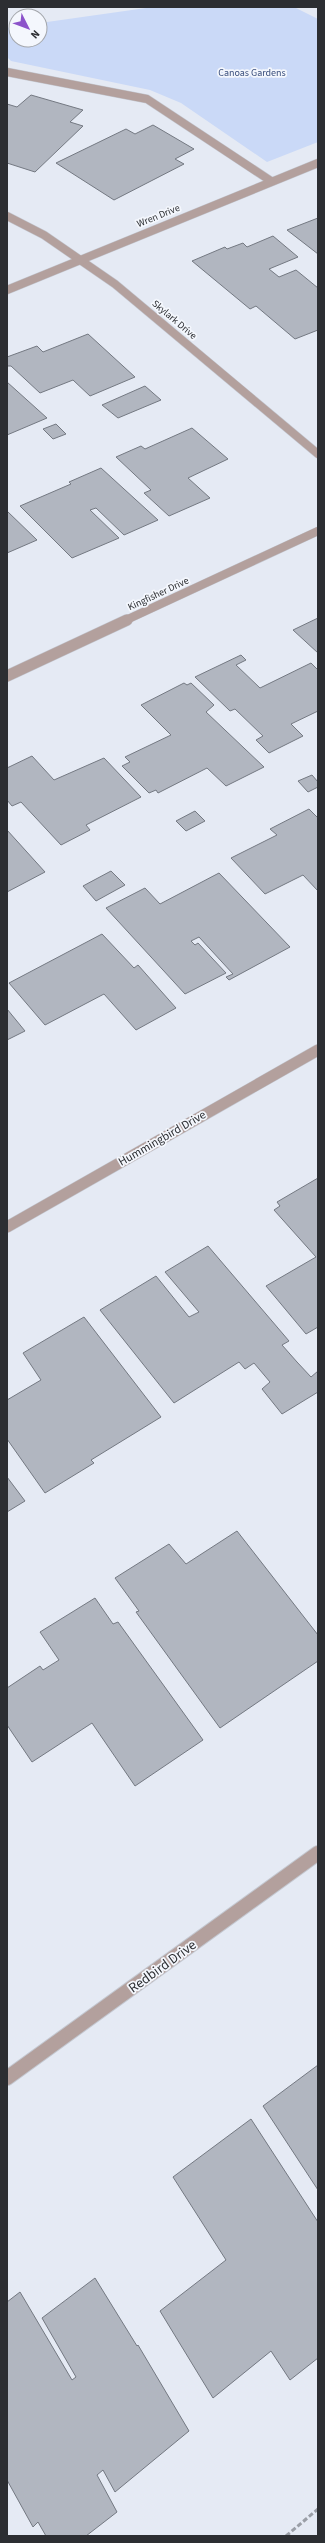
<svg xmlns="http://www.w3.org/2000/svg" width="325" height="2543" font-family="'Source Sans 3',sans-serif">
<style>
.green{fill:#cad9f7}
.building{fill:#b1b6c0;stroke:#747982}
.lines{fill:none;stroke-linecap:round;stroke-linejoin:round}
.lane-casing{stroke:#c4c8d1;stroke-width:9}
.street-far2-casing{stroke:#c4c8d1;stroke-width:9}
.street-far1-casing{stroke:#c4c8d1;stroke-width:12}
.street-casing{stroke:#c4c8d1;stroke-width:16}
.path{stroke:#9a9ea6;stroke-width:3;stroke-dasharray:5 2.5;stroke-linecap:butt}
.lane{stroke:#b3a09d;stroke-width:8}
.street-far2{stroke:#b3a09d;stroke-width:8}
.street-far1{stroke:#b3a09d;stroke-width:11}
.street{stroke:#b3a09d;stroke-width:14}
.labels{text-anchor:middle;stroke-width:3.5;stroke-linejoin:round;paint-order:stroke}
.far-park-label{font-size:10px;fill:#384d7b;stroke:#f4f7fd}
.far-street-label{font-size:10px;fill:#2c2e32;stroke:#f4f7fd}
.street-label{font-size:12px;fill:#2c2e32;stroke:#f4f7fd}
.near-street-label{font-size:14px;fill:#2c2e32;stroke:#f4f7fd}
</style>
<rect width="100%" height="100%" fill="#e5eaf4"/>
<polygon class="green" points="153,7 294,7 318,19 318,142 267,162 181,103 150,90 11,61 7,57 7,28 16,26 16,40 40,40 40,23"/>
<g class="building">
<polygon points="31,95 83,110 70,122 83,126 35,172 7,163 7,104 17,107"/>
<polygon points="153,125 194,149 175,159 184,164 114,200 56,163 126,129 135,134"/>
<polygon points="318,218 318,254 287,230"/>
<polygon points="273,236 298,257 269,269 279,277 296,270 318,288 318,330 295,339 256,306 250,309 192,261 225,247 227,249 243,243 247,247"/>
<polygon points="88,334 135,377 90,396 73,380 40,393 11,366 7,366 7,357 37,346 43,352"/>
<polygon points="7,382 47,418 7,435"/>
<polygon points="145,386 161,400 118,418 102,405"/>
<polygon points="56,424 66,434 53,439 43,429"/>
<polygon points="192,428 228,459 188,478 210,498 169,516 144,493 151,490 116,457 141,446 145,449"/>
<polygon points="101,468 158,520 124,535 96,508 90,510 119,538 72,558 20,506 71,484 69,482"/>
<polygon points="7,511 37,540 7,553"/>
<polygon points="318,618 318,653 293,630"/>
<polygon points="241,655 246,660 236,665 260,688 311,663 318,670 318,711 291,724 303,736 269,753 256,740 263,736 235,709 230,711 195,677"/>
<polygon points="184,683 187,685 191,683 214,705 206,712 264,767 226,786 207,768 158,793 156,790 149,793 122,766 130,762 125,757 171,735 141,705"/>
<polygon points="32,756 54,780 104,758 141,797 86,825 90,830 61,845 21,802 12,806 7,800 7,768"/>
<polygon points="312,775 318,782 318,787 308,792 298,781"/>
<polygon points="309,809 318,818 318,891 303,875 265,894 231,858 277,835 270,829"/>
<polygon points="195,811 205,821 186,831 176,821"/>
<polygon points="7,830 45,872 7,892"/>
<polygon points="111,871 125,885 96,901 83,886"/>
<polygon points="219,873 290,947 229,980 226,977 233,974 199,937 191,941 195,945 198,943 226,973 185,994 106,908 145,888 160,904"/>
<polygon points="102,934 134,968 138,965 176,1008 136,1030 104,994 45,1025 9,983"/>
<polygon points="7,1009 25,1031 7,1040"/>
<polygon points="318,1178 318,1327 306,1334 266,1286 316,1257 274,1210 280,1206 277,1202"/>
<polygon points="208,1246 289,1341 282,1345 297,1362 311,1377 318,1371 318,1392 282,1414 262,1389 270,1382 254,1363 245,1369 239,1362 174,1403 100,1310 156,1276 189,1317 199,1312 165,1272"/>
<polygon points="84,1317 161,1417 91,1460 94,1463 45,1493 7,1439 7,1400 41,1380 23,1353"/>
<polygon points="7,1477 25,1501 7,1512"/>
<polygon points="237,1531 318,1635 318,1661 220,1728 136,1612 139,1611 115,1578 169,1544 186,1564"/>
<polygon points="95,1598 113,1624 118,1622 203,1740 135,1786 92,1723 32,1762 7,1725 7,1688 40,1666 43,1670 59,1660 40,1632"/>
<polygon points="318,2065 318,2190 263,2106"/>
<polygon points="251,2119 318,2222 318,2358 290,2380 271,2351 213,2398 160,2311 226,2260 173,2177"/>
<polygon points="95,2278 137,2346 138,2345 189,2431 115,2492 103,2470 97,2475 117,2512 86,2536 46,2536 38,2522 33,2527 7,2480 7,2302 20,2292 72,2380 76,2377 42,2318"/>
</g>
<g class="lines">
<g class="lane-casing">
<polyline id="lane" points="7,72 147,99 271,181"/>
</g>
<g class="street-far2-casing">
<g id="street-far2">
<polyline points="7,216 44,235 115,284 318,454"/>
<polyline points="7,290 318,163"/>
<polyline points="124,621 318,531"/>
</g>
</g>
<g class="street-far1-casing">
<g id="street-far1">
<polyline points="7,676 127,620"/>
<polyline points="7,1227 318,1050"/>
</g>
</g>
<g class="street-casing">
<polyline id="street" points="7,2078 318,1853"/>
</g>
<polyline class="path" points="286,2536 318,2509"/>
<use href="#lane" class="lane"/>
<use href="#street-far2" class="street-far2"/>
<use href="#street-far1" class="street-far1"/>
<use href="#street" class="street"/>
</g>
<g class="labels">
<g class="far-park-label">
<text x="252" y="76">Canoas Gardens</text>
</g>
<g class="far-street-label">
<text transform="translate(158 215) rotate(-22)" y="4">Wren Drive</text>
<text transform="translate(175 319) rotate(40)" y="4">Skylark Drive</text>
<text transform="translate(158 593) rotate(-25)" y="4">Kingfisher Drive</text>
</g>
<g class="street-label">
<text transform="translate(162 1138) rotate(-30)" y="4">Hummingbird Drive</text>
</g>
<g class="near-street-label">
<text transform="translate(162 1966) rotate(-36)" y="5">Redbird Drive</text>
</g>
</g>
<rect width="325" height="2543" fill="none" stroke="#2c2e32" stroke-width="16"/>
<g transform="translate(28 28) rotate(132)"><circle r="19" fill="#f4f7fd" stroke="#a4a7ac"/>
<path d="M0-3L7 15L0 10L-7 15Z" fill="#8c53ca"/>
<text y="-6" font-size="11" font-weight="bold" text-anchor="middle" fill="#2c2e32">N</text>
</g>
</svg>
